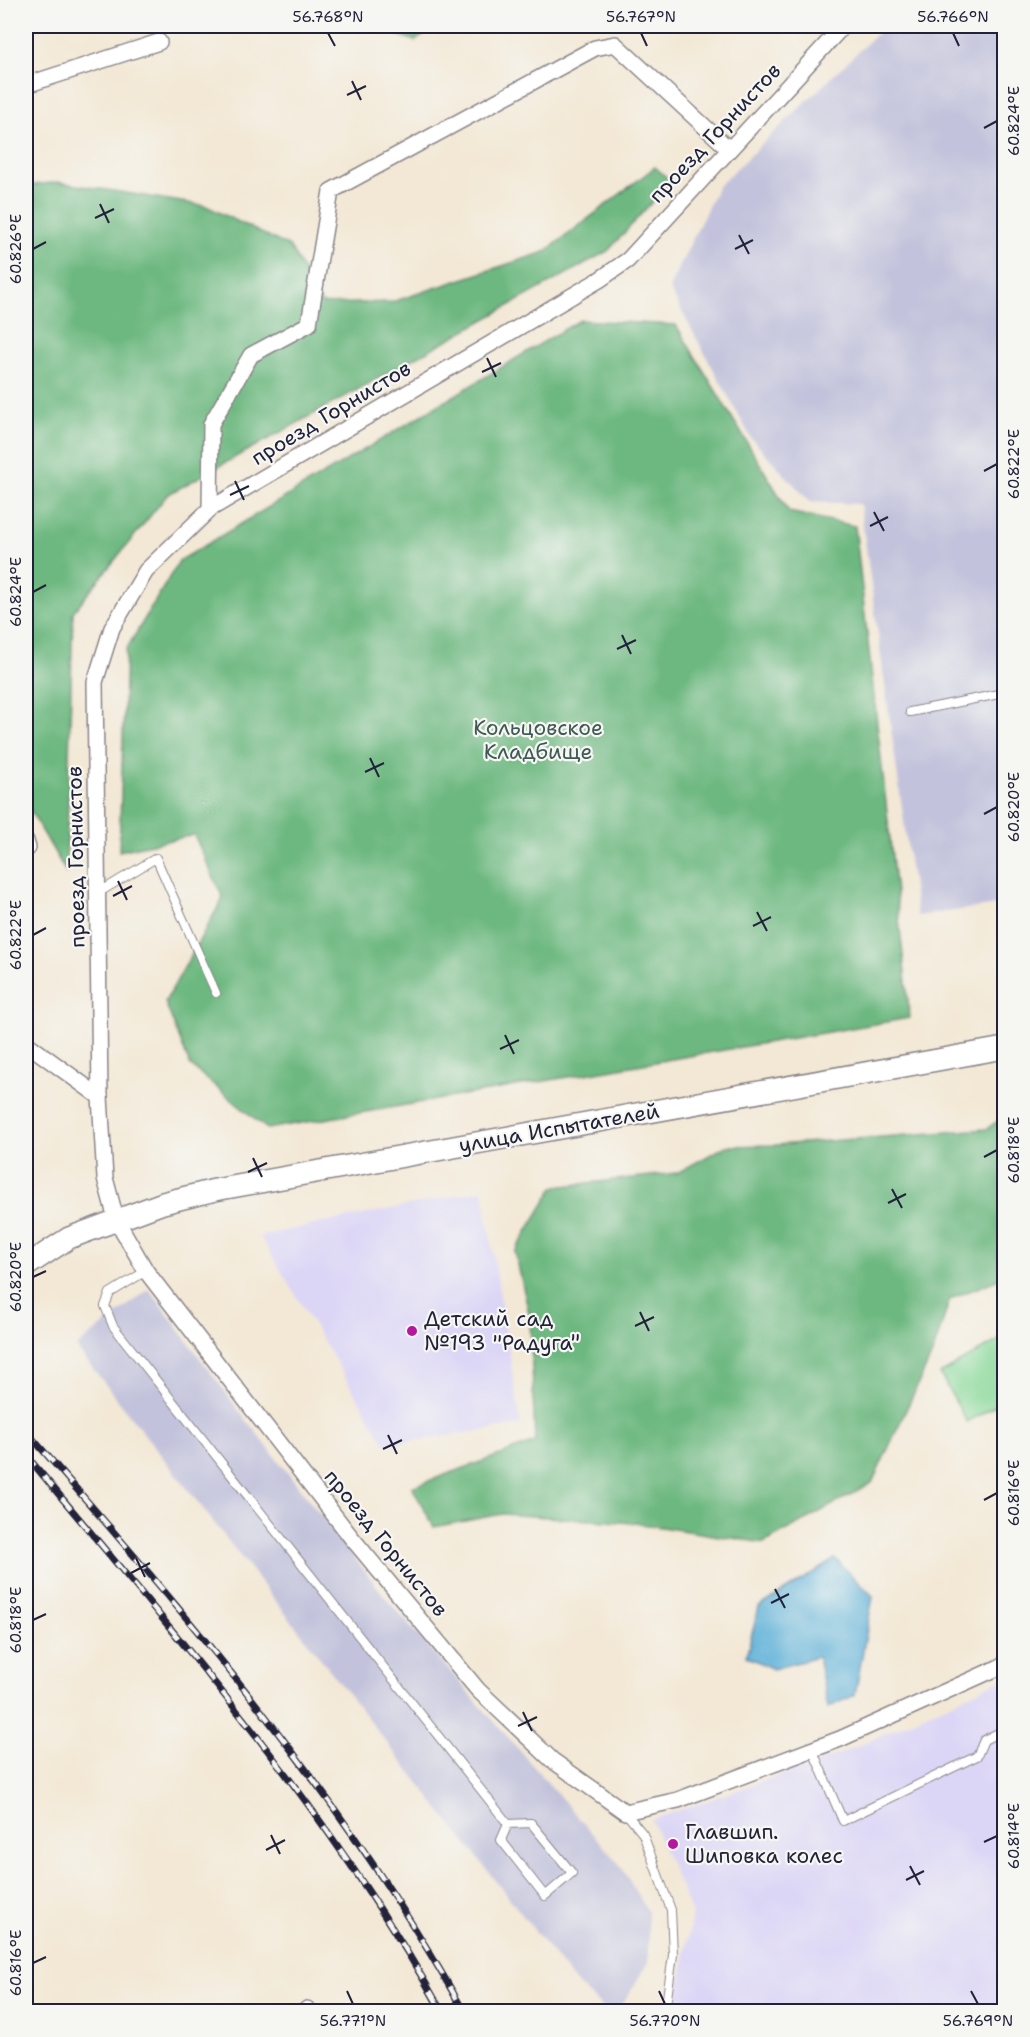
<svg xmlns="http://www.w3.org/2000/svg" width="1030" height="2037" font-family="'Shantell Sans',sans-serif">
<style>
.built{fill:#dcd6f6}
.industrial{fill:#c2c2dc}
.green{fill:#87d898;stroke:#547d6a;stroke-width:1.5}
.forest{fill:#6db880;stroke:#486d5e;stroke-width:1.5}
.water{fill:#5db0d8;stroke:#40698a;stroke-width:1.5}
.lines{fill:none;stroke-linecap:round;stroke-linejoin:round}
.service-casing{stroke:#8a8588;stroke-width:10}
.minor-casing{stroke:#8a8588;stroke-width:18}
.secondary-casing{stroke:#8a8588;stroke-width:24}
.service{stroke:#fff;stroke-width:8}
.minor{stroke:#fff;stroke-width:15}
.secondary{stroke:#fff;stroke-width:21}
.rail-casing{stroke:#22223b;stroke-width:7}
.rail{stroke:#f6f6f2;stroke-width:4.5;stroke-dasharray:14;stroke-linecap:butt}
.ticks{fill:none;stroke:#22223b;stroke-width:2}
.poi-dot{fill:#b5179e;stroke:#f6f6f2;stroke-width:2}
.labels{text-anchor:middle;stroke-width:4.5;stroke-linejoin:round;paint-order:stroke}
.street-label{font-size:21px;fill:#22223b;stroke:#f6f6f2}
.park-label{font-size:21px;fill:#405957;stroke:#f6f6f2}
.poi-label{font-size:21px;fill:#22223b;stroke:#f6f6f2;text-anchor:start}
.neatline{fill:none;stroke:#22223b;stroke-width:2}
.ticks-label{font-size:15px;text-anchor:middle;fill:#22223b}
</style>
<rect width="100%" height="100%" fill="#f6f6f2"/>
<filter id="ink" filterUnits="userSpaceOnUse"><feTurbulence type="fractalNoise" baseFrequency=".0167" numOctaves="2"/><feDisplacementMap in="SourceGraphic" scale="12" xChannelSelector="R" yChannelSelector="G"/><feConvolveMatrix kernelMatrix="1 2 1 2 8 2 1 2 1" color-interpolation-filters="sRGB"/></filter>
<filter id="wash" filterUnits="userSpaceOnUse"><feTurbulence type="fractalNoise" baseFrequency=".008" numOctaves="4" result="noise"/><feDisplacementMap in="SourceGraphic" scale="24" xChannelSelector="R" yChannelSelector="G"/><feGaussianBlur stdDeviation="1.35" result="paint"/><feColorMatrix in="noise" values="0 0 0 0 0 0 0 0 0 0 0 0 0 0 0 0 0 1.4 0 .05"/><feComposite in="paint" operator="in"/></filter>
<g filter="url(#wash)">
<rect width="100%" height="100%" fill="#f3e8d5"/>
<g class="built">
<polygon points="483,1190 521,1425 386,1445 260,1236"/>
<polygon points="1004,1678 1004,2011 675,2011 692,1913 651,1820 840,1754"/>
</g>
<g class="industrial">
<polygon points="885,26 1004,26 1004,904 917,916 860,504 810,502 751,438 669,288 718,186"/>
<polygon points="149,1289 240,1412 389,1602 620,1865 648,1912 648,1962 623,2004 606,2011 575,1982 76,1347"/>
</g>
<polygon class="green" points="1004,1337 1004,1401 967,1422 940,1374"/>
<g class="forest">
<polygon points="372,26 437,26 415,41"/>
<polygon points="655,167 671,181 608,251 167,495 73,612 66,872 26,803 26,186 58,182 206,206 290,247 322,304 392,302 545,252"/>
<polygon points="580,320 676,325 789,512 855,526 910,1018 267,1129 190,1065 165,1002 223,898 194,835 119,851 126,650 179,561"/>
<polygon points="1004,1117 1004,1277 950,1299 933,1352 872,1483 764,1543 635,1523 502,1514 434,1527 412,1487 535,1442 530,1318 515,1252 554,1187 677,1173 726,1146 776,1145 986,1129"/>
</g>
<polygon class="water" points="835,1559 873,1596 855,1695 828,1708 818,1657 773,1669 746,1656 759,1607"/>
</g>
<g filter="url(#ink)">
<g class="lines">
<g class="service-casing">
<g id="service">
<polyline points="910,712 1004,693"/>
<polyline points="98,893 156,858 216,993"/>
<polyline points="146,1271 110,1293 105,1306 113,1326 508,1824"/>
<polyline points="812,1749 843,1821 977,1756 984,1740 1004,1730"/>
<polyline points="625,1812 643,1834 671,1910 673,1955 665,2012"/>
<polygon points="531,1823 572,1873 545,1896 501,1840 508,1824"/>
</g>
</g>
<g class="minor-casing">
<g id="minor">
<polyline points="843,26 628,260 599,280 210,509 146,571 112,628 95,682 100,1097 105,1178 116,1219 146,1271 351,1537 478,1690 552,1760 625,1812 678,1800 840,1739 1004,1665"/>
<polyline points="26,85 159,42"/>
<polyline points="210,509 211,424 251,355 309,324 331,191 595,48 615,44 729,149"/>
<polyline points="26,841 28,848"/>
<polyline points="26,1043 100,1097"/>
<polyline points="304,2012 307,2009"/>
</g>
</g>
<g class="secondary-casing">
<polyline id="secondary" points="26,1266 69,1238 163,1203 215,1190 1004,1048"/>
</g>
<use href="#service" class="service"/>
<use href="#minor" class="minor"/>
<use href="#secondary" class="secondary"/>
<g class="rail-casing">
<g id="rail">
<path d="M26 1431C185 1613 346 1799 464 2012"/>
<path d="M26 1455C173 1632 329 1808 442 2012"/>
</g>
</g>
<use href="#rail" class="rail"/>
</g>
</g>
<path class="ticks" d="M328 33 335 46M641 33 647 46M953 33 959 46M352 81 361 100M347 95 366 86M984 128 997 121M100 204 109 223M95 218 114 209M739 235 749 254M33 249 46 242M735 249 753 240M487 358 496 377M482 372 501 363M984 471 997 464M235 481 244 500M230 495 249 486M874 512 884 531M870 526 888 517M33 592 46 585M622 635 631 654M617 649 636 640M370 758 379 777M365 772 384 763M984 814 997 807M118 881 127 900M113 896 132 886M757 912 767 931M753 926 771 917M33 935 46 928M505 1035 514 1054M500 1049 519 1040M984 1157 997 1150M253 1158 262 1177M248 1172 267 1163M892 1189 902 1208M888 1203 906 1194M33 1277 46 1271M640 1312 649 1331M635 1326 654 1317M388 1435 397 1454M383 1449 402 1440M984 1500 997 1493M136 1558 145 1577M131 1573 150 1563M775 1589 785 1608M771 1603 789 1594M33 1620 46 1614M523 1712 532 1731M518 1726 537 1717M271 1835 280 1854M984 1842 997 1836M266 1850 285 1840M910 1866 920 1885M906 1880 924 1871M33 1963 46 1957M347 1991 353 2004M659 1991 665 2004M971 1991 978 2004"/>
<g class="poi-dot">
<circle cx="412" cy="1331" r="6"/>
<circle cx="673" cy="1844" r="6"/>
</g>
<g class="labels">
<g class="street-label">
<text transform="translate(715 133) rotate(-47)" y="7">проезд Горнистов</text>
<text transform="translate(331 413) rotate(-31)" y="7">проезд Горнистов</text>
<text transform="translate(76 857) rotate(-91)" y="7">проезд Горнистов</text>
<text transform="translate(559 1128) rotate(-10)" y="7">улица Испытателей</text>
<text transform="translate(386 1543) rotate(51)" y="7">проезд Горнистов</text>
</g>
<g class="park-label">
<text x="538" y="735">Кольцовское<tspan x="538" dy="24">Кладбище</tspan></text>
</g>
<g class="poi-label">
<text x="424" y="1326">Детский сад<tspan x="424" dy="24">№193 "Радуга"</tspan></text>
<text x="685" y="1839">Главшип.<tspan x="685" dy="24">Шиповка колес</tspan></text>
</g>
</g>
<rect width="1030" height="2037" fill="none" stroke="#f6f6f2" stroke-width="66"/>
<rect x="33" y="33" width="964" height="1971" class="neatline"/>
<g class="ticks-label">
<text x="328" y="22">56.768°N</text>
<text x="641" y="22">56.767°N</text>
<text x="953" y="22">56.766°N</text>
<text transform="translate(1014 121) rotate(-90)" y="5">60.824°E</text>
<text transform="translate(16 249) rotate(-90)" y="5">60.826°E</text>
<text transform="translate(1014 464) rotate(-90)" y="5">60.822°E</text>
<text transform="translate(16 592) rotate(-90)" y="5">60.824°E</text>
<text transform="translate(1014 807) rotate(-90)" y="5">60.820°E</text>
<text transform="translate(16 935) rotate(-90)" y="5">60.822°E</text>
<text transform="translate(1014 1150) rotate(-90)" y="5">60.818°E</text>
<text transform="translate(16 1277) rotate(-90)" y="5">60.820°E</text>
<text transform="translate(1014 1493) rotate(-90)" y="5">60.816°E</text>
<text transform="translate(16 1620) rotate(-90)" y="5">60.818°E</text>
<text transform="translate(1014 1836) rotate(-90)" y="5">60.814°E</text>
<text transform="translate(16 1963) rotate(-90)" y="5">60.816°E</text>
<text x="353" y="2026">56.771°N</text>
<text x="665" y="2026">56.770°N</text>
<text x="978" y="2026">56.769°N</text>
</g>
</svg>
